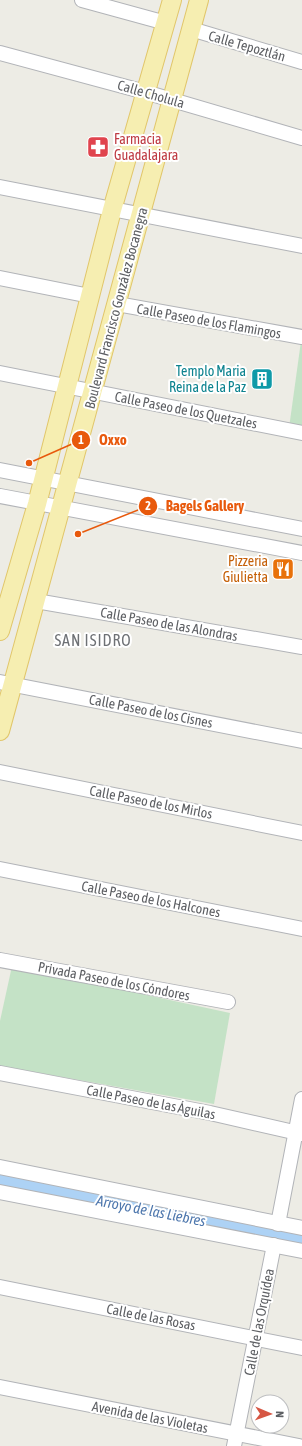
<svg xmlns="http://www.w3.org/2000/svg" width="302" height="1446" font-family="'Asap Condensed',sans-serif">
<style>
.green{fill:#c4e2c6}
.lines{fill:none;stroke-linecap:round;stroke-linejoin:round}
.river{stroke:#add2f5;stroke-width:21}
.minor-casing{stroke:#b2b4b8;stroke-width:16}
.major-casing{stroke:#e1c66a;stroke-width:20}
.minor{stroke:#fff;stroke-width:14}
.major{stroke:#f6eeb1;stroke-width:18}
.labels{text-anchor:middle;stroke-width:4;stroke-linejoin:round;paint-order:stroke}
.street-label{font-size:14px;fill:#5d5f63;stroke:#fff}
.health-label{font-size:14px;fill:#be3a42;stroke:#fff;text-anchor:start}
.culture-label{font-size:14px;fill:#0d838f;stroke:#fff;text-anchor:end}
.food-label{font-size:14px;fill:#c56008;stroke:#fff;text-anchor:end}
.water-label{font-size:15px;font-style:italic;fill:#4f78ae;stroke:#fff}
.quarter-label{font-size:16px;letter-spacing:1px;fill:#6e7175;stroke:#fff}
.leader{fill:none;stroke:#e8590c;stroke-width:1.5}
.callout-dot{fill:#e8590c;stroke:#fff;stroke-width:1.5}
.mark-label{font-size:12px;text-anchor:middle;font-weight:bold;fill:#fff}
.callout-label{font-size:15px;text-anchor:middle;font-weight:bold;fill:#e8590c;stroke:#fff;stroke-width:4;stroke-linejoin:round;paint-order:stroke}
</style>
<rect width="100%" height="100%" fill="#edece5"/>
<g class="green">
<polygon points="301,341 302,341 302,430 289,428"/>
<polygon points="12,966 230,1013 214,1104 0,1066 0,1021"/>
</g>
<g class="lines">
<polyline class="river" points="0,1181 302,1242"/>
<g class="minor-casing">
<g id="minor">
<polyline points="82,0 166,23"/>
<polyline points="191,29 302,62"/>
<polyline points="0,53 145,92 302,138"/>
<polyline points="0,187 302,246"/>
<polyline points="0,278 90,296"/>
<polyline points="117,304 302,337"/>
<polyline points="0,373 302,433"/>
<polyline points="0,470 302,529"/>
<polyline points="0,496 302,553"/>
<polyline points="36,601 302,647"/>
<polyline points="0,682 302,741"/>
<polyline points="0,772 302,833"/>
<polyline points="0,869 302,929"/>
<polyline points="0,960 228,1002"/>
<polyline points="0,1073 210,1113 302,1134"/>
<polyline points="0,1167 302,1228"/>
<polyline points="0,1192 302,1251"/>
<polyline points="278,1224 302,1099"/>
<polyline points="0,1287 302,1348"/>
<polyline points="0,1387 299,1446"/>
<polyline points="234,1446 274,1245"/>
</g>
</g>
<g class="major-casing">
<g id="major">
<polyline points="0,631 37,504 112,210 172,0"/>
<polyline points="0,731 199,0"/>
</g>
</g>
<use href="#minor" class="minor"/>
<use href="#major" class="major"/>
</g>
<defs>
<g id="pharmacy-square" transform="scale(1.15)"><rect x="-9" y="-9" width="18" height="18" rx="4" fill="#e0444e" stroke="#fff"/><path d="M-2-6h4v4h4v4h-4v4h-4v-4h-4v-4h4Z" fill="#fff"/></g>
<g id="building-square" transform="scale(1.15)"><rect x="-9" y="-9" width="18" height="18" rx="4" fill="#0f9aa8" stroke="#fff"/><path d="M-4-6H4V6H1V3H-1V6H-4ZM-2.5-4.3h1.7v1.8h-1.7ZM.8-4.3h1.7v1.8H.8ZM-2.5-1h1.7V.8h-1.7ZM.8-1h1.7V.8H.8Z" fill="#fff"/></g>
<g id="restaurant-square" transform="scale(1.15)"><rect x="-9" y="-9" width="18" height="18" rx="4" fill="#e8710a" stroke="#fff"/><path d="M-5-6h1v4h1v-4h1v4h1v-4h1v5L-1.5 .5V6h-2V.5L-5-1ZM5-6V6H3V1.5H1.5Q1.5-4 5-6Z" fill="#fff"/></g>
</defs>
<g fill-rule="evenodd">
<use href="#pharmacy-square" x="98" y="147"/>
<use href="#building-square" x="262" y="379"/>
<use href="#restaurant-square" x="283" y="569"/>
</g>
<g class="labels">
<g class="street-label">
<text transform="translate(247 46) rotate(16)" y="5">Calle Tepoztlán</text>
<text transform="translate(151 94) rotate(16)" y="5">Calle Cholula</text>
<text transform="translate(116 308) rotate(-75)" y="5">Boulevard Francisco González Bocanegra</text>
<text transform="translate(209 321) rotate(10)" y="5">Calle Paseo de los Flamingos</text>
<text transform="translate(186 410) rotate(11)" y="5">Calle Paseo de los Quetzales</text>
<text transform="translate(169 624) rotate(10)" y="5">Calle Paseo de las Alondras</text>
<text transform="translate(151 711) rotate(11)" y="5">Calle Paseo de los Cisnes</text>
<text transform="translate(151 802) rotate(11)" y="5">Calle Paseo de los Mirlos</text>
<text transform="translate(151 899) rotate(11)" y="5">Calle Paseo de los Halcones</text>
<text transform="translate(114 981) rotate(11)" y="5">Privada Paseo de los Cóndores</text>
<text transform="translate(151 1102) rotate(11)" y="5">Calle Paseo de las Águilas</text>
<text transform="translate(151 1317) rotate(11)" y="5">Calle de las Rosas</text>
<text transform="translate(259 1322) rotate(-79)" y="5">Calle de las Orquídea</text>
<text transform="translate(150 1417) rotate(11)" y="5">Avenida de las Violetas</text>
</g>
<g class="health-label">
<text x="114" y="144">Farmacia<tspan x="114" dy="16">Guadalajara</tspan></text>
</g>
<g class="culture-label">
<text x="246" y="376">Templo Maria<tspan x="246" dy="16">Reina de la Paz</tspan></text>
</g>
<g class="food-label">
<text x="268" y="566">Pizzeria<tspan x="268" dy="16">Giulietta</tspan></text>
</g>
<g class="water-label">
<text transform="translate(151 1211) rotate(11)" y="5">Arroyo de las Liebres</text>
</g>
<g class="quarter-label">
<text x="93" y="646">SAN ISIDRO</text>
</g>
</g>
<path class="leader" d="M29 463L81 440M78 534L148 506"/>
<g class="callout-dot">
<circle cx="29" cy="463" r="4"/>
<circle cx="78" cy="534" r="4"/>
<circle cx="81" cy="440" r="10"/>
<circle cx="148" cy="506" r="10"/>
</g>
<g class="mark-label">
<text x="81" y="444">1</text>
<text x="148" y="510">2</text>
</g>
<g class="callout-label">
<text x="113" y="445">Oxxo</text>
<text x="205" y="511">Bagels Gallery</text>
</g>
<g transform="translate(270 1414) rotate(92)"><circle r="19" fill="#ffffff" stroke="#bebfc1"/>
<path d="M0-3L7 15L0 10L-7 15Z" fill="#d65643"/>
<text y="-6" font-size="11" font-weight="bold" text-anchor="middle" fill="#5d5f63">N</text>
</g>
</svg>
